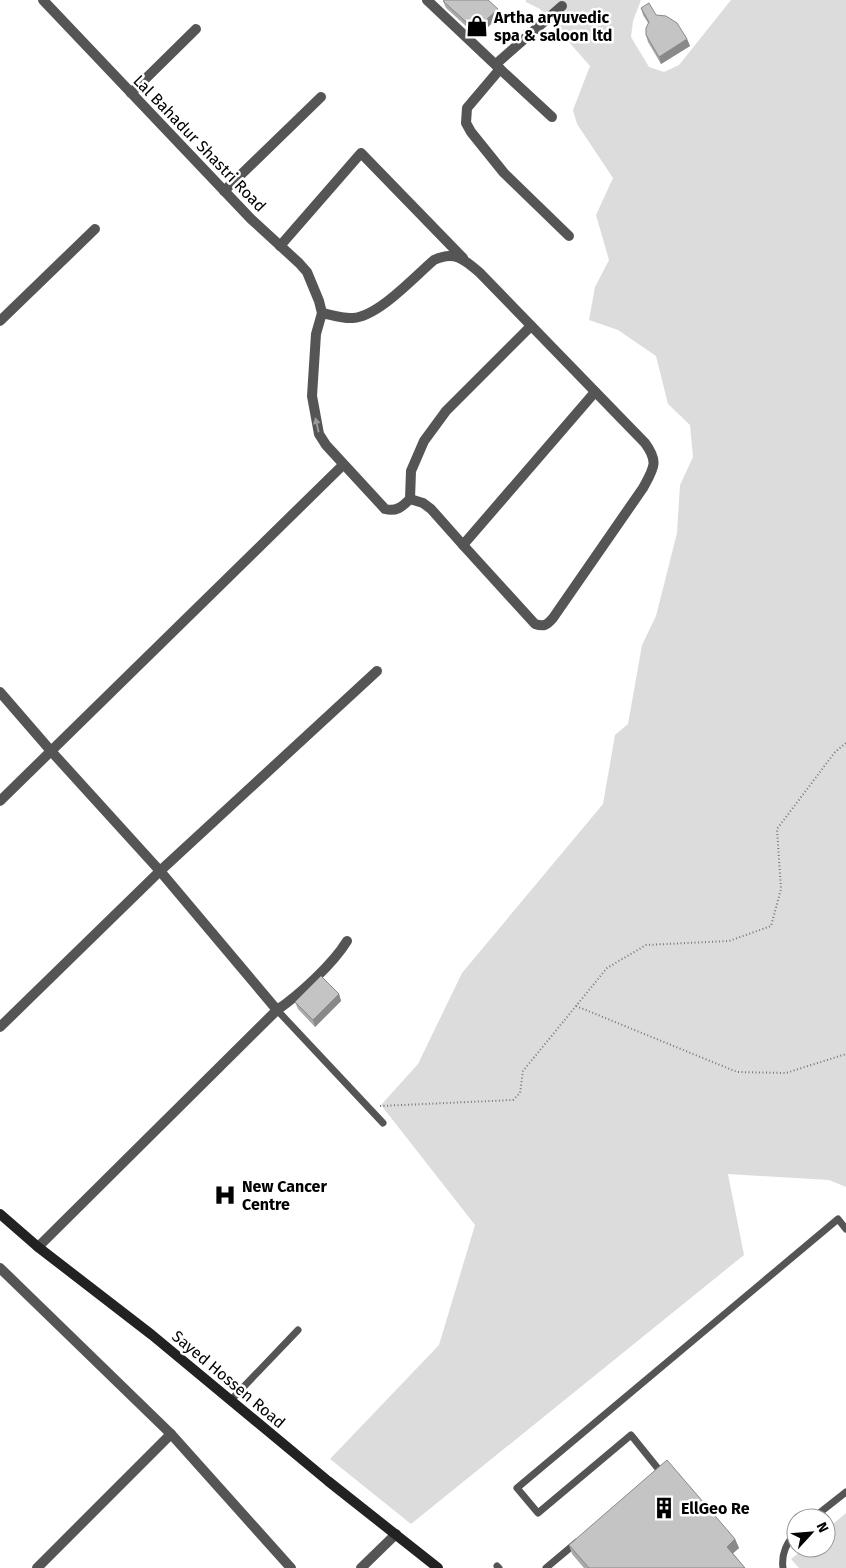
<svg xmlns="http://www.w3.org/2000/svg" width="846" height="1568" font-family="'Fira Sans',sans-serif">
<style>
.green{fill:#dcdcdc}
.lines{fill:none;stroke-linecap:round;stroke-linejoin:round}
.path{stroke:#777;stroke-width:2;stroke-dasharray:1 2.5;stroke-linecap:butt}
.lane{stroke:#555;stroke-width:7}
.street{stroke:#555;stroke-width:10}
.secondary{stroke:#222;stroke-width:10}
.wall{fill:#a9a9a9}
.shaded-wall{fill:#898989}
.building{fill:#c4c4c4;stroke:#898989}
.oneway{fill:#999}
.labels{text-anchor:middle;stroke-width:5;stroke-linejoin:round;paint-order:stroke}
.poi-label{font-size:16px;font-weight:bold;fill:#000;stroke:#fff;text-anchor:start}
.street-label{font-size:16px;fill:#000;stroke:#fff}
</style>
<rect width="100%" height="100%" fill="#fff"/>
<g class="green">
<polygon points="526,0 641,0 633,21 631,37 649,67 664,72 679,65 731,0 846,0 846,1187 829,1180 728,1174 744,1255 411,1524 330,1459 439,1345 475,1225 381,1105 418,1064 462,973 603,804 615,735 628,724 642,645 656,616 677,533 680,485 693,457 690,425 668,404 656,356 618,330 589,320 595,287 609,260 596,215 613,178 577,124 573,110 590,66 540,9 526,2"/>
<polygon points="846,1513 846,1568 799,1568 791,1559 805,1548 826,1548 826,1530"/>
</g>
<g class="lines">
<g class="path">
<polyline points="576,1006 737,1072 786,1073 846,1054"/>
<polyline points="380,1106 513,1100 520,1093 523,1071 607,968 646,945 729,941 771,926 781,889 777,829 835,752 846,743"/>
</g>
<g class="lane">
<polyline points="277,1010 383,1123"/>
<polyline points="231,1400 298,1330"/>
<polyline points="657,1474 660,1471 631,1435 538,1513 517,1488 838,1219 846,1229"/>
<polyline points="813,1518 846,1492"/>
<polyline points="497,1566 499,1568"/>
<polyline points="546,1568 577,1542"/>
<path d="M783 1568C781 1553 787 1543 796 1532"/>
</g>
<g class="street">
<polyline points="43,0 251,219 299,263 307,272 319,301 322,313"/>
<polyline points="427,0 500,69 467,108 466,123 471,132 504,173 569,236"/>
<polyline points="496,64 562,6"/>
<polyline points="500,69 552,117"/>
<polyline points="131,93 196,29"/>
<polyline points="224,191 321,97"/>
<polyline points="280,246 361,153 463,258"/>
<path d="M322 313C332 315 343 319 353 318 379 316 414 277 434 260 455 250 465 260 480 273L645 443C659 462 654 468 643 488L553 618C547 625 544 627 535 624L463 545 431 509 423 503 410 499"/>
<path d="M322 313 316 334 312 396 319 434 326 445 385 509C396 512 402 507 410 499L411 471 424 441 446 411 531 326"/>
<polyline points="0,321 95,229"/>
<polyline points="463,545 595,392"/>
<polyline points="0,692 51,751 160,871 277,1010"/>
<polyline points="0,801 343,465"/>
<polyline points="0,1027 160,871 377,671"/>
<path d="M38 1247 277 1010C299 995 333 964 347 941"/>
<polyline points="0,1268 171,1434 291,1568"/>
<polyline points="37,1568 171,1434"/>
<polyline points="361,1568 396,1534"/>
</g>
<polyline class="secondary" points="0,1214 38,1247 152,1335 328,1481 438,1568"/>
</g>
<g class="wall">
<polygon points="443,1 498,9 500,15 478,37 446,8"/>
<polygon points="641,8 656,15 687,39 690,46 661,64 648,42 646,35 648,23 643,15"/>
<polygon points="339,994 341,1001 315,1027 298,1009 295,1002"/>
<polygon points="735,1539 739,1548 733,1553 745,1568 584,1568 572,1554 569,1545"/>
</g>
<g class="shaded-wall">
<polygon points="498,9 500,15 478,37 475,30"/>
<polygon points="687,39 690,46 661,64 659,57"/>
<polygon points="339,994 341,1001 315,1027 313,1020"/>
<polygon points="735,1539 739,1548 730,1556 727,1547"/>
</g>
<g class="building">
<polygon points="445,0 488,0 498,9 475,30 443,1"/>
<polygon points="649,3 656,15 666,16 677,23 687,39 659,57 646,35 646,28 649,22 641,8"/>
<polygon points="321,976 339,994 313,1020 295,1002"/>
<polygon points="667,1460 735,1539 727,1547 745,1568 589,1568 569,1545"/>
</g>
<defs><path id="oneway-solid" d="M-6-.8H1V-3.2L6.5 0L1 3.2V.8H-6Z" transform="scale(1.25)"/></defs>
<use class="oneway" href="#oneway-solid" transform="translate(317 425) rotate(-103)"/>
<defs>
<g id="shop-bare" transform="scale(1.725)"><path d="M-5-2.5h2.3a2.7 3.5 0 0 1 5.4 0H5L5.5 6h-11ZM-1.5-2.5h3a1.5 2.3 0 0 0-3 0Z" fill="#000" stroke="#fff" stroke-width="2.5" paint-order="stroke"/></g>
<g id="hospital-bare" transform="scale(1.725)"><path d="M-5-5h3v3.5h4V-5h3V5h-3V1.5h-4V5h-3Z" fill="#000" stroke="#fff" stroke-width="2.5" paint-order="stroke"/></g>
<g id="building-bare" transform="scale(1.725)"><path d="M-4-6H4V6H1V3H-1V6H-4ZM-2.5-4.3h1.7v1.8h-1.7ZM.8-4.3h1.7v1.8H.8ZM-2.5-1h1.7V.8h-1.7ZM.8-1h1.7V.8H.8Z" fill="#000" stroke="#fff" stroke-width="2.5" paint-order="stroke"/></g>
</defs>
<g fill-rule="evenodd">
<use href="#shop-bare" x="477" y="26"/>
<use href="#hospital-bare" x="225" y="1195"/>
<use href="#building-bare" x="664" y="1508"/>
</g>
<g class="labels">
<g class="poi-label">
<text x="494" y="23">Artha aryuvedic<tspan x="494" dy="18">spa &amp; saloon ltd</tspan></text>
<text x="242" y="1192">New Cancer<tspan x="242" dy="18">Centre</tspan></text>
<text x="681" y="1514">EllGeo Re</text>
</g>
<g class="street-label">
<text transform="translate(200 143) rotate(46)" y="6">Lal Bahadur Shastri Road</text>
<text transform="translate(229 1379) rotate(40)" y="6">Sayed Hossen Road</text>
</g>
</g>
<g transform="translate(811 1533) rotate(64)"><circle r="24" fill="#ffffff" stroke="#999999"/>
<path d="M0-4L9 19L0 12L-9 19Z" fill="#000000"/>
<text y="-8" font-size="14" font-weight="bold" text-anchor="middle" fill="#000000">N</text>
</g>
</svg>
